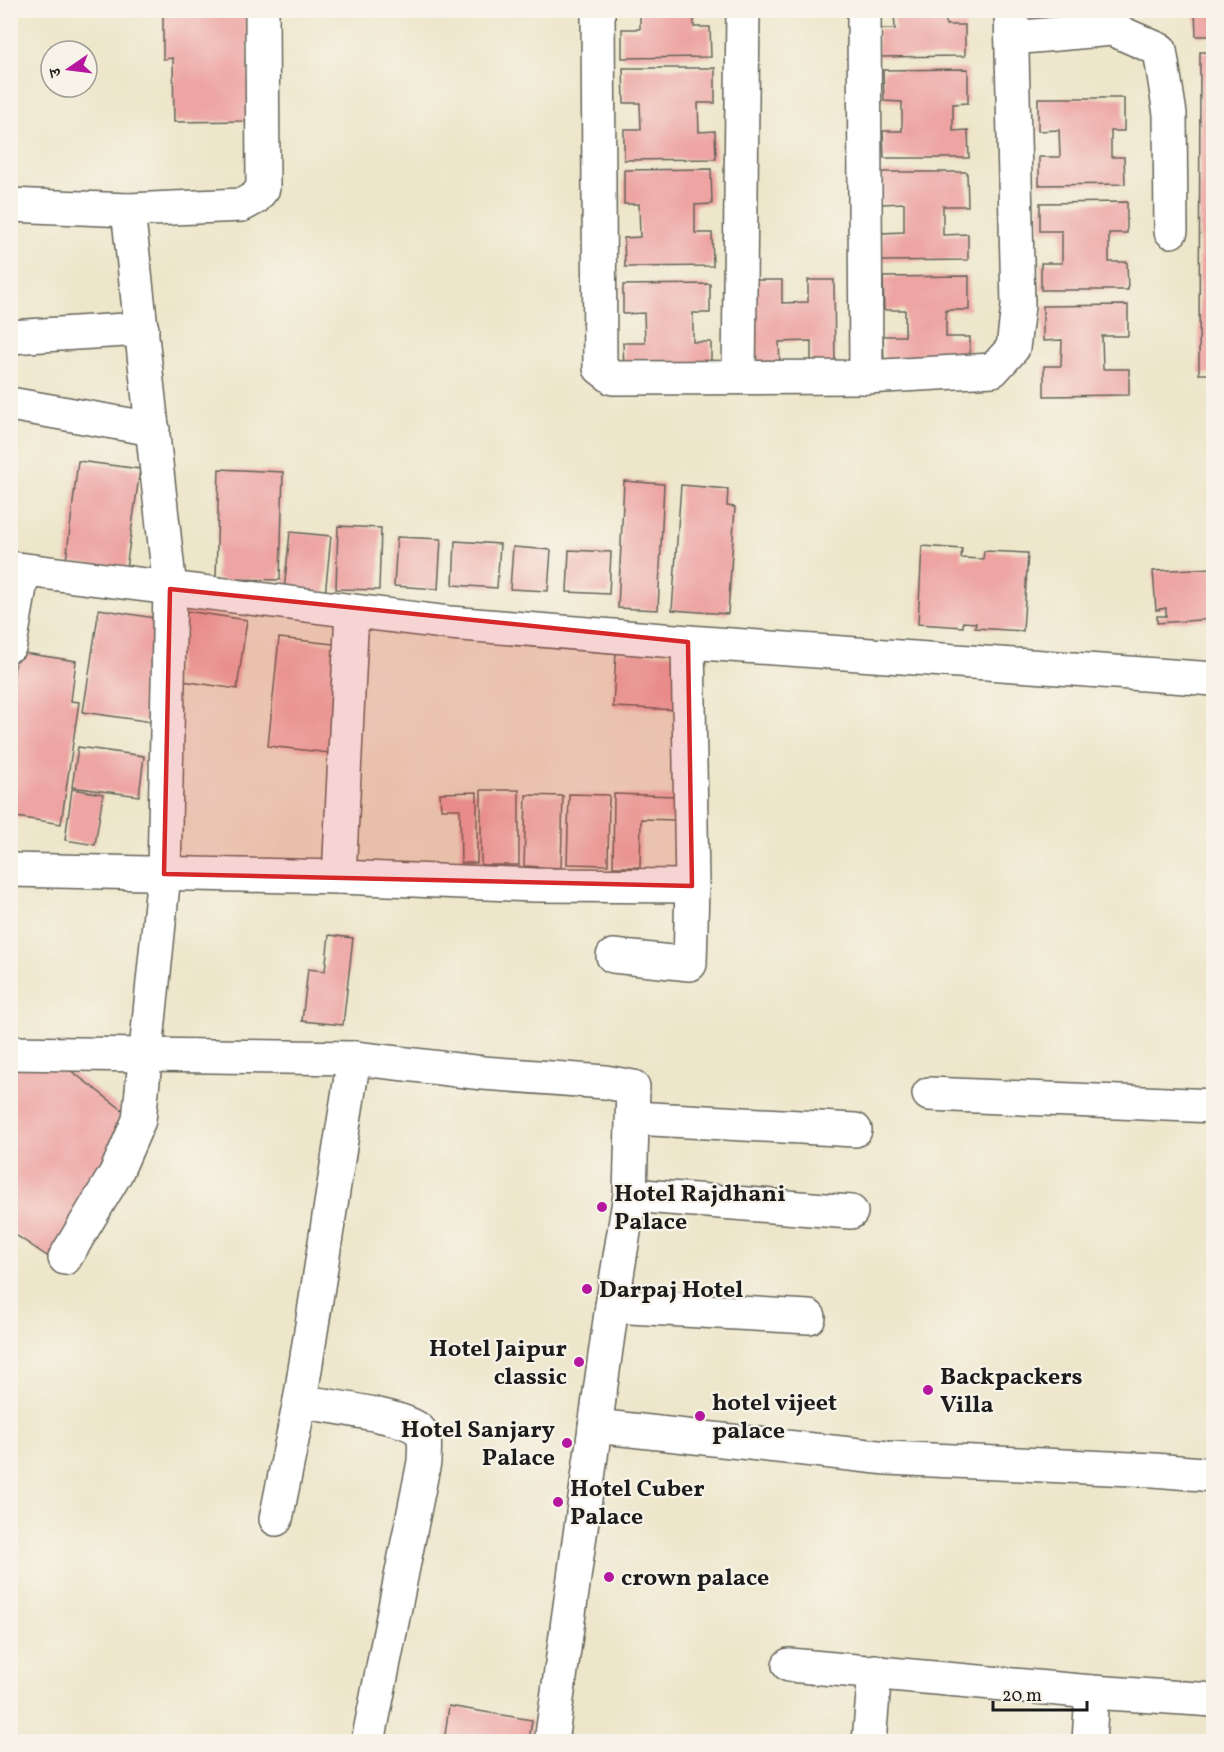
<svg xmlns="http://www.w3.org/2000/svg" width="1224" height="1752" font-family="Vollkorn,'Noto Serif Devanagari',serif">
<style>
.building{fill:#eda4a3}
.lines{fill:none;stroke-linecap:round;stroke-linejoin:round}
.minor-casing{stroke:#656359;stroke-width:36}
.minor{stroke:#fff;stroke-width:33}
.marked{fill:#d62828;fill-opacity:0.2;stroke:#d62828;stroke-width:4.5;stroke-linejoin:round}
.poi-dot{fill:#b5179e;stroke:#f7f3e8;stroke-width:2}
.labels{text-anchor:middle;stroke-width:4.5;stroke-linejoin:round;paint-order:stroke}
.poi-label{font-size:24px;font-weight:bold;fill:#1c1c1c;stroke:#f7f3e8;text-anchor:start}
</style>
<rect width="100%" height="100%" fill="#f7f3e8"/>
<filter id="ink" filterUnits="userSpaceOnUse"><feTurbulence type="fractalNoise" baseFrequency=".0167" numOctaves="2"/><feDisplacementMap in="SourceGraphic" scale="12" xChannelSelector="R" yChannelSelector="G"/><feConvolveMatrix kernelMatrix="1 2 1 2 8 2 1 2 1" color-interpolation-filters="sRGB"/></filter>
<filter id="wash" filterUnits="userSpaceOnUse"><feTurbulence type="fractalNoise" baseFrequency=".008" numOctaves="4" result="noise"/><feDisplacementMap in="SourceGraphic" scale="24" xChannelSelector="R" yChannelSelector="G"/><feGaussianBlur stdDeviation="1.35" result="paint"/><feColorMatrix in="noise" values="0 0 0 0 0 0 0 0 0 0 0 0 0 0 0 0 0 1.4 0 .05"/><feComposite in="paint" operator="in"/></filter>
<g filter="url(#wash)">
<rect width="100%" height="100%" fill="#ede6ca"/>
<g id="blocks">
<g class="building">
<polygon points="163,10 248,10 249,121 174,122 173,58 163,59"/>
<polygon points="640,10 694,10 694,27 710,27 711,57 622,58 622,29 640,29"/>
<polygon points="894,10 946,10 946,25 965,25 965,56 878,57 878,29 895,29"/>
<polygon points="1195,10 1214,10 1214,36 1196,36"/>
<polygon points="1200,52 1214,52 1214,374 1199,374"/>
<polygon points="623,68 715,68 715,103 698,103 699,132 715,131 716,159 624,160 624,129 641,129 640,103 624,103"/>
<polygon points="968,69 968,103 953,104 953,131 968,130 969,158 884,158 883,131 902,131 902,102 884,101 883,70"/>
<polygon points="1038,98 1124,98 1124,131 1111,131 1111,157 1124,157 1125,184 1039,185 1039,157 1060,157 1059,130 1038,131"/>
<polygon points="711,169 712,204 695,205 695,233 712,233 713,266 625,267 624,238 640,237 639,204 624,204 624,170"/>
<polygon points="881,172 967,172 968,206 943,206 943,235 968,234 968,260 882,261 882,233 904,232 904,203 881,204"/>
<polygon points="1127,202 1127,233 1109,233 1109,262 1127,262 1128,290 1041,290 1041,263 1062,263 1062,231 1040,231 1040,203"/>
<polygon points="969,276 969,310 946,310 946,337 970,337 970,363 884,363 883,336 905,336 905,310 884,310 883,277"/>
<polygon points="754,280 782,280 782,303 808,302 808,280 834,280 835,364 811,365 811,341 779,342 780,365 755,365"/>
<polygon points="710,284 710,313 693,313 693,342 711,342 711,371 624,371 623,343 645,343 644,313 623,314 623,285"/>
<polygon points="1128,305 1128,336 1102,336 1103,369 1129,369 1129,395 1044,396 1044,366 1061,366 1062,340 1043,341 1043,306"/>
<polygon points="78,461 140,469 126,569 66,561"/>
<polygon points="219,469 283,472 280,580 232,579 232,585 216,578"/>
<polygon points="624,481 664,484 658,610 618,608"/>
<polygon points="681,485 728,489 727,506 735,507 728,614 672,610"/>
<polygon points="338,526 381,528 379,590 336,589"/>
<polygon points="290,532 331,536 325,596 284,591"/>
<polygon points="397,537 441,539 438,589 394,586"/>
<polygon points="455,541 500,544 497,588 453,585"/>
<polygon points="922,546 962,549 961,558 983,559 984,551 1028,553 1023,631 975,628 976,623 963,622 963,627 918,624"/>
<polygon points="513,547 551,550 548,591 510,589"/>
<polygon points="569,550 611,552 609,594 567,592"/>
<polygon points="1214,568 1214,619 1157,623 1157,616 1166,616 1166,608 1156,610 1153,571"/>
<polygon points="99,609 167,620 152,722 83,712"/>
<polygon points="186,611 247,620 237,689 176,680"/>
<polygon points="279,638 342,645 330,753 268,746"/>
<polygon points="17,652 76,661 71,701 79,702 61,824 10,816 10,698"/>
<polygon points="616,652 682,655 680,710 613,707"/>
<polygon points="78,747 144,756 139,796 72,787"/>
<polygon points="72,789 103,794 95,845 65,840"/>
<rect x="481" y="790" width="38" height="75"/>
<polygon points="477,792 477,863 461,863 460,809 441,809 440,793"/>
<polygon points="569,794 609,795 608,865 567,864"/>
<polygon points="614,794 677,796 676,820 641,819 640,867 613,867"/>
<polygon points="526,795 563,796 561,868 524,866"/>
<polygon points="329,935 353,938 343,1025 302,1021 308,969 325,971"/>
<polygon points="10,1062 66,1067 133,1118 56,1262 10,1231"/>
<polygon points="449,1706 532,1720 529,1742 444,1742"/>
</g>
</g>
</g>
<g filter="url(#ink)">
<use href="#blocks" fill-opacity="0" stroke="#656359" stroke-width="1.5"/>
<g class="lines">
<g class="minor-casing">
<g id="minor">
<polyline points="598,10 600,368 613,378 866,377 993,370 1013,348 1018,306 1011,10"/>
<polyline points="864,10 866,377"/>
<polyline points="1012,38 1112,29 1160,50 1170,114 1171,231"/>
<polyline points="10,205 128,210 242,205 255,198 263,188 262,10"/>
<polyline points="10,337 142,329"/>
<polyline points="739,377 743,10"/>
<polyline points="10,404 153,429"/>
<polyline points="10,568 450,623 688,642 1214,679"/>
<polyline points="10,645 23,570"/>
<polyline points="10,870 339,877 535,885 692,886"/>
<polyline points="339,877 352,611"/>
<polyline points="613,956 690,964 692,886 688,642"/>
<polyline points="10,1053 354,1058 483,1073 605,1082 633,1087 630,1195 612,1306 551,1742"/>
<polyline points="929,1094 1214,1106"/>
<polyline points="633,1118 855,1130"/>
<polyline points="630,1195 851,1212"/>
<polyline points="65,1258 116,1173 139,1120 164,874 170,589 128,210"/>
<polyline points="612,1306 809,1317"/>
<path d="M300 1401C324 1406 404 1415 419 1430 427 1438 424 1451 424 1462L368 1742"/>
<polyline points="595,1426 887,1458 1154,1470 1214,1475"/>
<polyline points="276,1519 300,1401 354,1058"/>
<polyline points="789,1665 1092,1692 1214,1700"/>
<polyline points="869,1742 875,1671"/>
<polyline points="1089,1742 1092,1692"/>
</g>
</g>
<use href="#minor" class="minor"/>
</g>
</g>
<path class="marked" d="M170 589 688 642 692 886 164 874Z"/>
<g class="poi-dot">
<circle cx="602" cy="1207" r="6"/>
<circle cx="587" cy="1289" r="6"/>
<circle cx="579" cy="1362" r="6"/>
<circle cx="928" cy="1390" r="6"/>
<circle cx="700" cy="1416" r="6"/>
<circle cx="567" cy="1443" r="6"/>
<circle cx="558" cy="1502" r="6"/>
<circle cx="609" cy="1577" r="6"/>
</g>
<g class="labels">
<g class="poi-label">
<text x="614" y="1201">Hotel Rajdhani<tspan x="614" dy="28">Palace</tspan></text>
<text x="599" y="1297">Darpaj Hotel</text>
<text x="567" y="1356" text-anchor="end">Hotel Jaipur<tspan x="567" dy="28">classic</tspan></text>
<text x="940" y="1384">Backpackers<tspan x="940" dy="28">Villa</tspan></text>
<text x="712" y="1410">hotel vijeet<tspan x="712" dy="28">palace</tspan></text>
<text x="555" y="1437" text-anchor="end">Hotel Sanjary<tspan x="555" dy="28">Palace</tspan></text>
<text x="570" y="1496">Hotel Cuber<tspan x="570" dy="28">Palace</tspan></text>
<text x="621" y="1585">crown palace</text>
</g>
</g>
<rect width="1224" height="1752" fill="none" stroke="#f7f3e8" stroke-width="36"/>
<g transform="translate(69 69) rotate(256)"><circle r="28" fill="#f7f3e8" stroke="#9f9d96" stroke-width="1.5"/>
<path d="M0-4.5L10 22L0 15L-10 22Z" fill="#b5179e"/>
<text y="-9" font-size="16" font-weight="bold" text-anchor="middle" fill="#1c1c1c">उ</text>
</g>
<path d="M993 1701v9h94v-9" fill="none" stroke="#1c1c1c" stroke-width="3"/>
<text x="1002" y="1701" font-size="18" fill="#1c1c1c" stroke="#f7f3e8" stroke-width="4.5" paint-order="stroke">20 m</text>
</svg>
